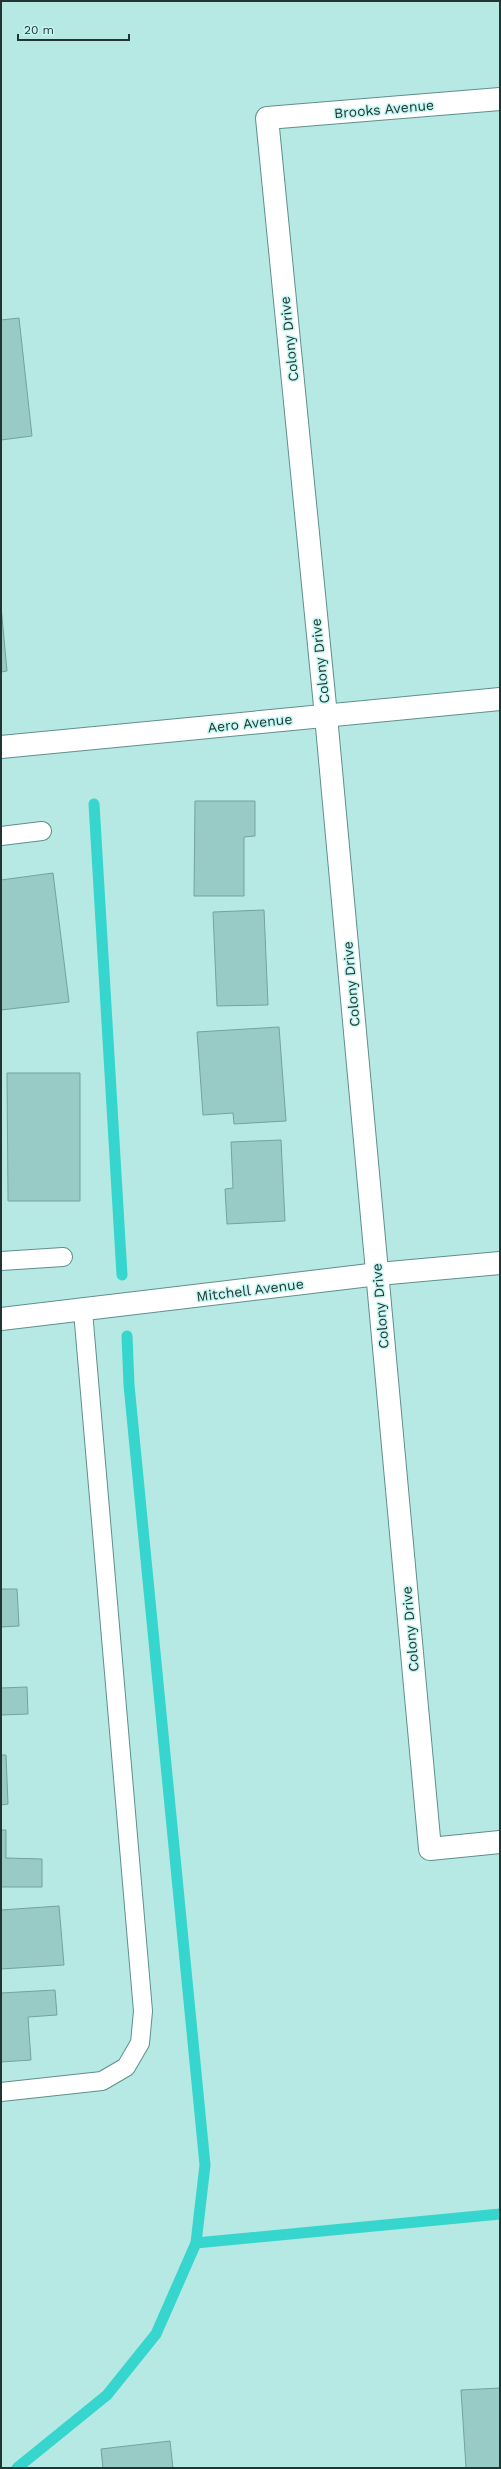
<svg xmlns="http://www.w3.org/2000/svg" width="501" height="2469" font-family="'Work Sans',sans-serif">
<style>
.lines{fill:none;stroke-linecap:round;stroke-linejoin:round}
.stream{stroke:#36d5cd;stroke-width:11}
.building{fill:#98cac6;stroke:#72a39f}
.lane-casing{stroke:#5f8f8c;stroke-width:20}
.street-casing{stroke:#5f8f8c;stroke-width:24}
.secondary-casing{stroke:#5f8f8c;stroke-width:24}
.lane{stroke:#fff;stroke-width:18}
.street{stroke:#fff;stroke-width:22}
.secondary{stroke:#fff;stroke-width:22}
.labels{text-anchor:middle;stroke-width:3;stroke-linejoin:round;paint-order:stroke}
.street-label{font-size:14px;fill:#213634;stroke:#c3f6f1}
</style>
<rect width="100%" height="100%" fill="#b6e9e4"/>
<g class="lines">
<g class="stream">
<polyline points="94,804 122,1275"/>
<polyline points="196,2243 500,2214"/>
<polyline points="17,2468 107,2395 156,2334 196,2243 205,2165 129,1385 127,1336"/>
</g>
</g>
<g class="building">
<polygon points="19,318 32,436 1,440 1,320"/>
<polygon points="1,606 7,671 1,672"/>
<polygon points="195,801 255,801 255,836 244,837 244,896 194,896"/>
<polygon points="53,873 69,1002 1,1010 1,880"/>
<polygon points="264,910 268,1005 217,1006 213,912"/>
<polygon points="279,1027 286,1121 234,1124 233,1113 203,1115 197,1032"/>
<polygon points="7,1073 80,1073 80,1201 8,1201"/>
<polygon points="281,1140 285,1221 227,1224 225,1189 233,1188 231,1142"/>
<polygon points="1,1589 17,1589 19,1626 1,1627"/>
<polygon points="27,1687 28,1714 1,1715 1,1688"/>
<polygon points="1,1755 6,1755 8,1804 1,1805"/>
<polygon points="1,1830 6,1830 6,1858 42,1859 42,1887 1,1887"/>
<polygon points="59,1906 64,1965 1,1969 1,1910"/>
<polygon points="55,1990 57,2015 28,2017 31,2060 1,2062 1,1993"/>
<polygon points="500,2388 500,2468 466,2468 461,2390"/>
<polygon points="170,2441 173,2468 103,2468 101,2449"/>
</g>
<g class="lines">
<g class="lane-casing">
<g id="lane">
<polyline points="1,836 42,831"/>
<polyline points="1,1261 63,1257"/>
<polyline points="1,2092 102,2081 126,2067 140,2043 143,2011 83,1311"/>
</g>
</g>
<g class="street-casing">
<g id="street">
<polyline points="500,99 267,118 326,716 430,1849 500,1842"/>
<polyline points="1,1319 378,1274 500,1263"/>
</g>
</g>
<g class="secondary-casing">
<polyline id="secondary" points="1,747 500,699"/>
</g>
<use href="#lane" class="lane"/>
<use href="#street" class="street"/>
<use href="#secondary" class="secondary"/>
</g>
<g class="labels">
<g class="street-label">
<text transform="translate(384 109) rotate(-5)" y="5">Brooks Avenue</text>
<text transform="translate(289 339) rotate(-96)" y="5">Colony Drive</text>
<text transform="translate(320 661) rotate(-96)" y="5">Colony Drive</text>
<text transform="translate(250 723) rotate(-6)" y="5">Aero Avenue</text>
<text transform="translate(351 984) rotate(-95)" y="5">Colony Drive</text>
<text transform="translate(250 1290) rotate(-7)" y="5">Mitchell Avenue</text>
<text transform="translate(380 1306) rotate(-95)" y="5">Colony Drive</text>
<text transform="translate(410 1629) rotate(-95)" y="5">Colony Drive</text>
</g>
</g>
<rect width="501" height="2469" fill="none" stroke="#213634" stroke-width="4"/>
<path d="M18 34v6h111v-6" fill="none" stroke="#213634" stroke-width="2"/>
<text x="24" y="34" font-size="12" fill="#213634" stroke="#c3f6f1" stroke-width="3" paint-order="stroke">20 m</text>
</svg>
